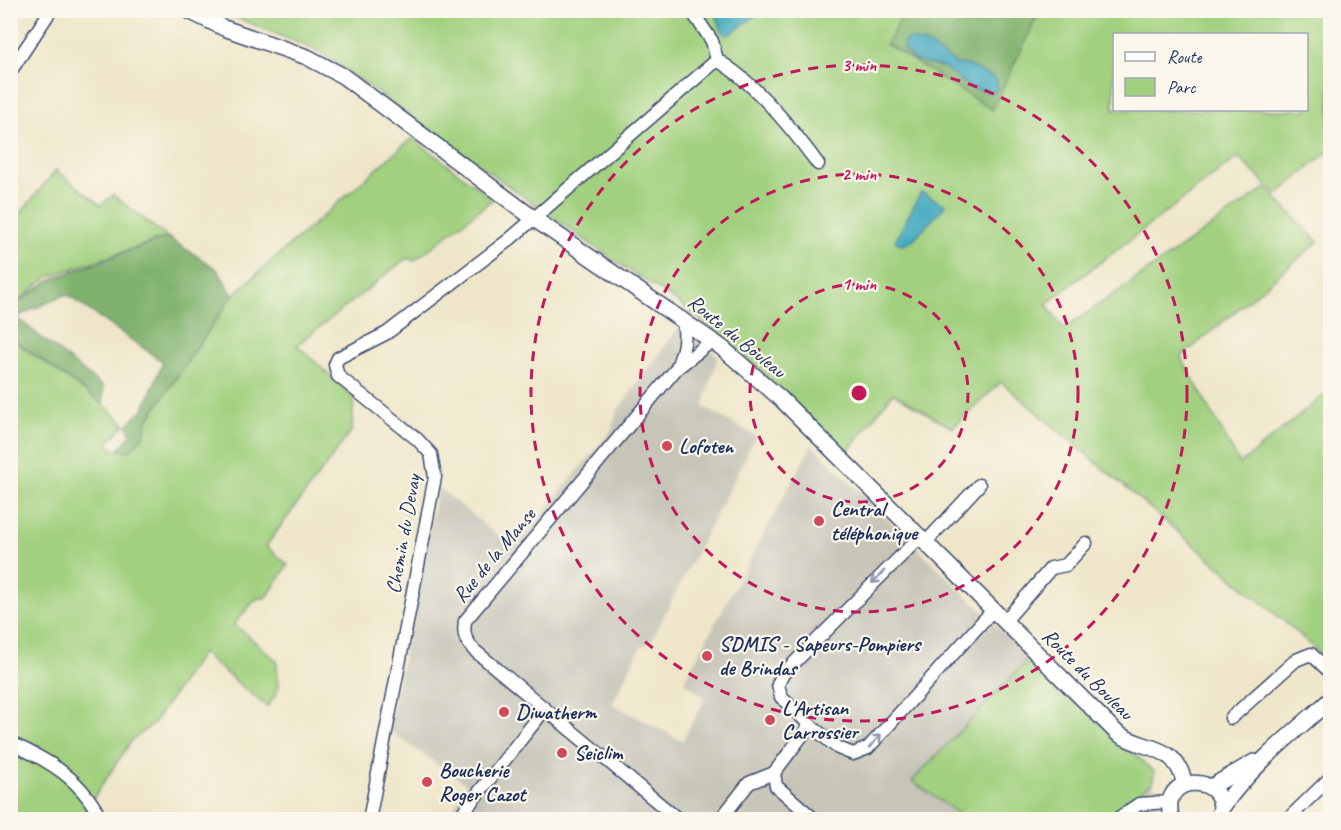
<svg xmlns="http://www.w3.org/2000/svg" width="1341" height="830" font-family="Caveat,sans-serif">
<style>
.industrial{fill:#c6c5b8}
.green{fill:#a1d07e;stroke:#5e806e;stroke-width:1.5;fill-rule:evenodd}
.forest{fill:#80b26d;stroke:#4e7066;stroke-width:1.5}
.water{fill:#40a9c0;stroke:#2e6c8f;stroke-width:1.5}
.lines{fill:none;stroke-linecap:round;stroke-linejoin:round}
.minor-casing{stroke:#3b4a6e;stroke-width:15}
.major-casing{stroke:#3b4a6e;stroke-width:18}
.minor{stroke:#fff;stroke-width:12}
.major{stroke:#fff;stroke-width:15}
.oneway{stroke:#8d97ae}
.ring{fill:none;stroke:#c2185b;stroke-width:3;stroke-dasharray:10 8}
.poi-dot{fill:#d1495b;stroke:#fbf7ec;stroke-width:2}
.labels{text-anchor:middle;stroke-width:4.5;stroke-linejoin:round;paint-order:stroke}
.street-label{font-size:21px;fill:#1b2f5e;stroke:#fbf7ec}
.poi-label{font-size:21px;font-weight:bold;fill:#1b2f5e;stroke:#fbf7ec;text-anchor:start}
.centre{fill:#c2185b;stroke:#fbf7ec;stroke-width:3}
.ring-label{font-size:18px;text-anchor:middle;font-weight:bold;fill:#c2185b;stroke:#fbf7ec;stroke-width:4.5;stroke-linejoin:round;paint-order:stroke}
</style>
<rect width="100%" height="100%" fill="#fbf7ec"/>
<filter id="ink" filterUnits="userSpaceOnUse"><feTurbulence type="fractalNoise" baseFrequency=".0167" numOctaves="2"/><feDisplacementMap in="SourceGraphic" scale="12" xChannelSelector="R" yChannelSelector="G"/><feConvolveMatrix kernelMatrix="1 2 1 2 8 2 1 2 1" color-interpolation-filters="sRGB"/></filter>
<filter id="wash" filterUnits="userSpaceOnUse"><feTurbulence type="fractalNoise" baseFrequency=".008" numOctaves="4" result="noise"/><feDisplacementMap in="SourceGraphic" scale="24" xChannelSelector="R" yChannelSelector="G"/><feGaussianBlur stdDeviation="1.35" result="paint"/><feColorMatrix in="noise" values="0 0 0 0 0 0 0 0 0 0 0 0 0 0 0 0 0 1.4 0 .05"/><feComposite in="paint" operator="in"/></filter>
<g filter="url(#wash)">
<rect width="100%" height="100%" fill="#efe6c9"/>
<g class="industrial">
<polygon points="680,326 718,356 703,407 756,436 651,641 640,648 612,704 682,741 705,699 684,681 812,445 1030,658 912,780 966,819 445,819 469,786 388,730 438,487 508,544 526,533 611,431 617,411"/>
<polygon points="1153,782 1164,819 1101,819"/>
</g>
<g class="green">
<path d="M226 10 1330 11V150L1277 195 1238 157 1046 304 1064 329 1266 188 1318 242 1181 357 1240 464 1330 390V664L1300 635 1001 382 952 428 893 393 846 454 726 340 675 300 616 262 320 52 225 13ZM1114 34H1306V110H1114Z"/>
<polygon points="412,138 493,199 414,261 407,258 297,345 354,398 352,430 266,546 288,565 267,597 256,599 234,624 277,661 278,691 267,707 202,653 153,724 131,741 85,811 90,819 11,819 10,338 103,404 125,424 108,443 112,449 130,451 144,435 147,421 233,295"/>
<polygon points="56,170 101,205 113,195 167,237 48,277 11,306 11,225"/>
<polygon points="1030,658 1154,772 1153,782 1101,820 966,819 912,781"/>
</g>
<g class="forest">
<polygon points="905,11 1040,11 992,110 886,44"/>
<polygon points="167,237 217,269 233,295 147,421 144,435 130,451 119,449 131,435 127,425 144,409 163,362 66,294 16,317 103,387 103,404 11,338 11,307 50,280"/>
</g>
<g class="water">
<polygon points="715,11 762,10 762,11 727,36 721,29"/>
<polygon points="909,39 927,44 956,64 968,65 996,79 998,89 992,93 969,87 945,68 916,61 903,49 905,41"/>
<polygon points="921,192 946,205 911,242 901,245 895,241"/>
</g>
</g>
<g filter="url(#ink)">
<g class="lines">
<g class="minor-casing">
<g id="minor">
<path d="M717 60C753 81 793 130 818 164"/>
<polyline points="10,72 51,10"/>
<path d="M677 367C684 350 687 336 682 318"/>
<polyline points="920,537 783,674 778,684 781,697 810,725 838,748 853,754 868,748 993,610"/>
<polyline points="926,542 979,485"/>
<polyline points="1005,621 1051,568 1066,565 1086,543"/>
<polyline points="1231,718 1296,660 1311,654 1330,672"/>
<polyline points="810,725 774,773 776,786 815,820"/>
<path d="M10 743C49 760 83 780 101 820"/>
<polyline points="369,820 435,477 431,454 417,439 338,376 335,365 338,358 387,333 510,239 717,60 712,41 691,10"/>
<polyline points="457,820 545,709"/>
<path d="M679 820 474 650C465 640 463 634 465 621L677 368 712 341"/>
<polyline points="720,820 749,783 774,773"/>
<polyline points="1116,820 1139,804 1169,802"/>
<polyline points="1287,820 1330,778"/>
</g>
</g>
<g class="major-casing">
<g id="major">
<path d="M187 10 224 28 307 57 343 76 533 218 721 347 780 398 1117 733C1147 753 1174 741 1185 784"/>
<polyline points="1211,787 1254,762"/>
<path d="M1221 809C1250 767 1293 733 1330 700"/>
<path d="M1172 820C1155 768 1237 774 1218 820"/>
</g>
</g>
<use href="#minor" class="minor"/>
<use href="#major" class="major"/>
</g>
<defs><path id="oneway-shaft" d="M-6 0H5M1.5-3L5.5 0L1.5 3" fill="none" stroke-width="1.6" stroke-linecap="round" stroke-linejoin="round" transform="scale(1.5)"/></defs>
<g class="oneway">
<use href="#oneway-shaft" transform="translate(878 577) rotate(135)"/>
<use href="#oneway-shaft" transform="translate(875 741) rotate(-48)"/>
</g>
</g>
<g class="ring">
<circle cx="859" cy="393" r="109"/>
<circle cx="859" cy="393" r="219"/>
<circle cx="859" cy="393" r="328"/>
</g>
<g class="poi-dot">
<circle cx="667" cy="446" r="6"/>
<circle cx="819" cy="521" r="6"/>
<circle cx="707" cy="656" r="6"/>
<circle cx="504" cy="712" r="6"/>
<circle cx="770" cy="720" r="6"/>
<circle cx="562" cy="753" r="6"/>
<circle cx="427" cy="782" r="6"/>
</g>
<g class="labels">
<g class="street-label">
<text transform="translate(737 336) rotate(39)" y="7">Route du Bouleau</text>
<text transform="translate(403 534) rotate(-80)" y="7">Chemin du Devay</text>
<text transform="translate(494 555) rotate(-50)" y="7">Rue de la Manse</text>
<text transform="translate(1088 674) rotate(45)" y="7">Route du Bouleau</text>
</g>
<g class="poi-label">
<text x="679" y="453">Lofoten</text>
<text x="831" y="516">Central<tspan x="831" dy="24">téléphonique</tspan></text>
<text x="719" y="651">SDMIS - Sapeurs-Pompiers<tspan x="719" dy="24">de Brindas</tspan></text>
<text x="782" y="715">L'Artisan<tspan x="782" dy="24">Carrossier</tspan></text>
<text x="516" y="719">Diwatherm</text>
<text x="574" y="760">Seiclim</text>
<text x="439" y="777">Boucherie<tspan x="439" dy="24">Roger Cazot</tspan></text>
</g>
</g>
<circle cx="859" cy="393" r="9" class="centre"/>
<g class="ring-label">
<text x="859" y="71">3 min</text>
<text x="859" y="180">2 min</text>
<text x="859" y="290">1 min</text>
</g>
<rect width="1341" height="830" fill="none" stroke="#fbf7ec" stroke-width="36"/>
<rect x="1113" y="33" width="195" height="78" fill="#fbf7ec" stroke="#a1a7b3" stroke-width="1.5"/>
<rect x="1125" y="52" width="30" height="9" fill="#ffffff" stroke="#a1a7b3" stroke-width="1.5"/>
<text x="1167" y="63" font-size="18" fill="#1b2f5e">Route</text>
<rect x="1125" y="78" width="30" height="18" fill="#a1d07e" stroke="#a1a7b3" stroke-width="1.5"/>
<text x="1167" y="93" font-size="18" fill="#1b2f5e">Parc</text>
</svg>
